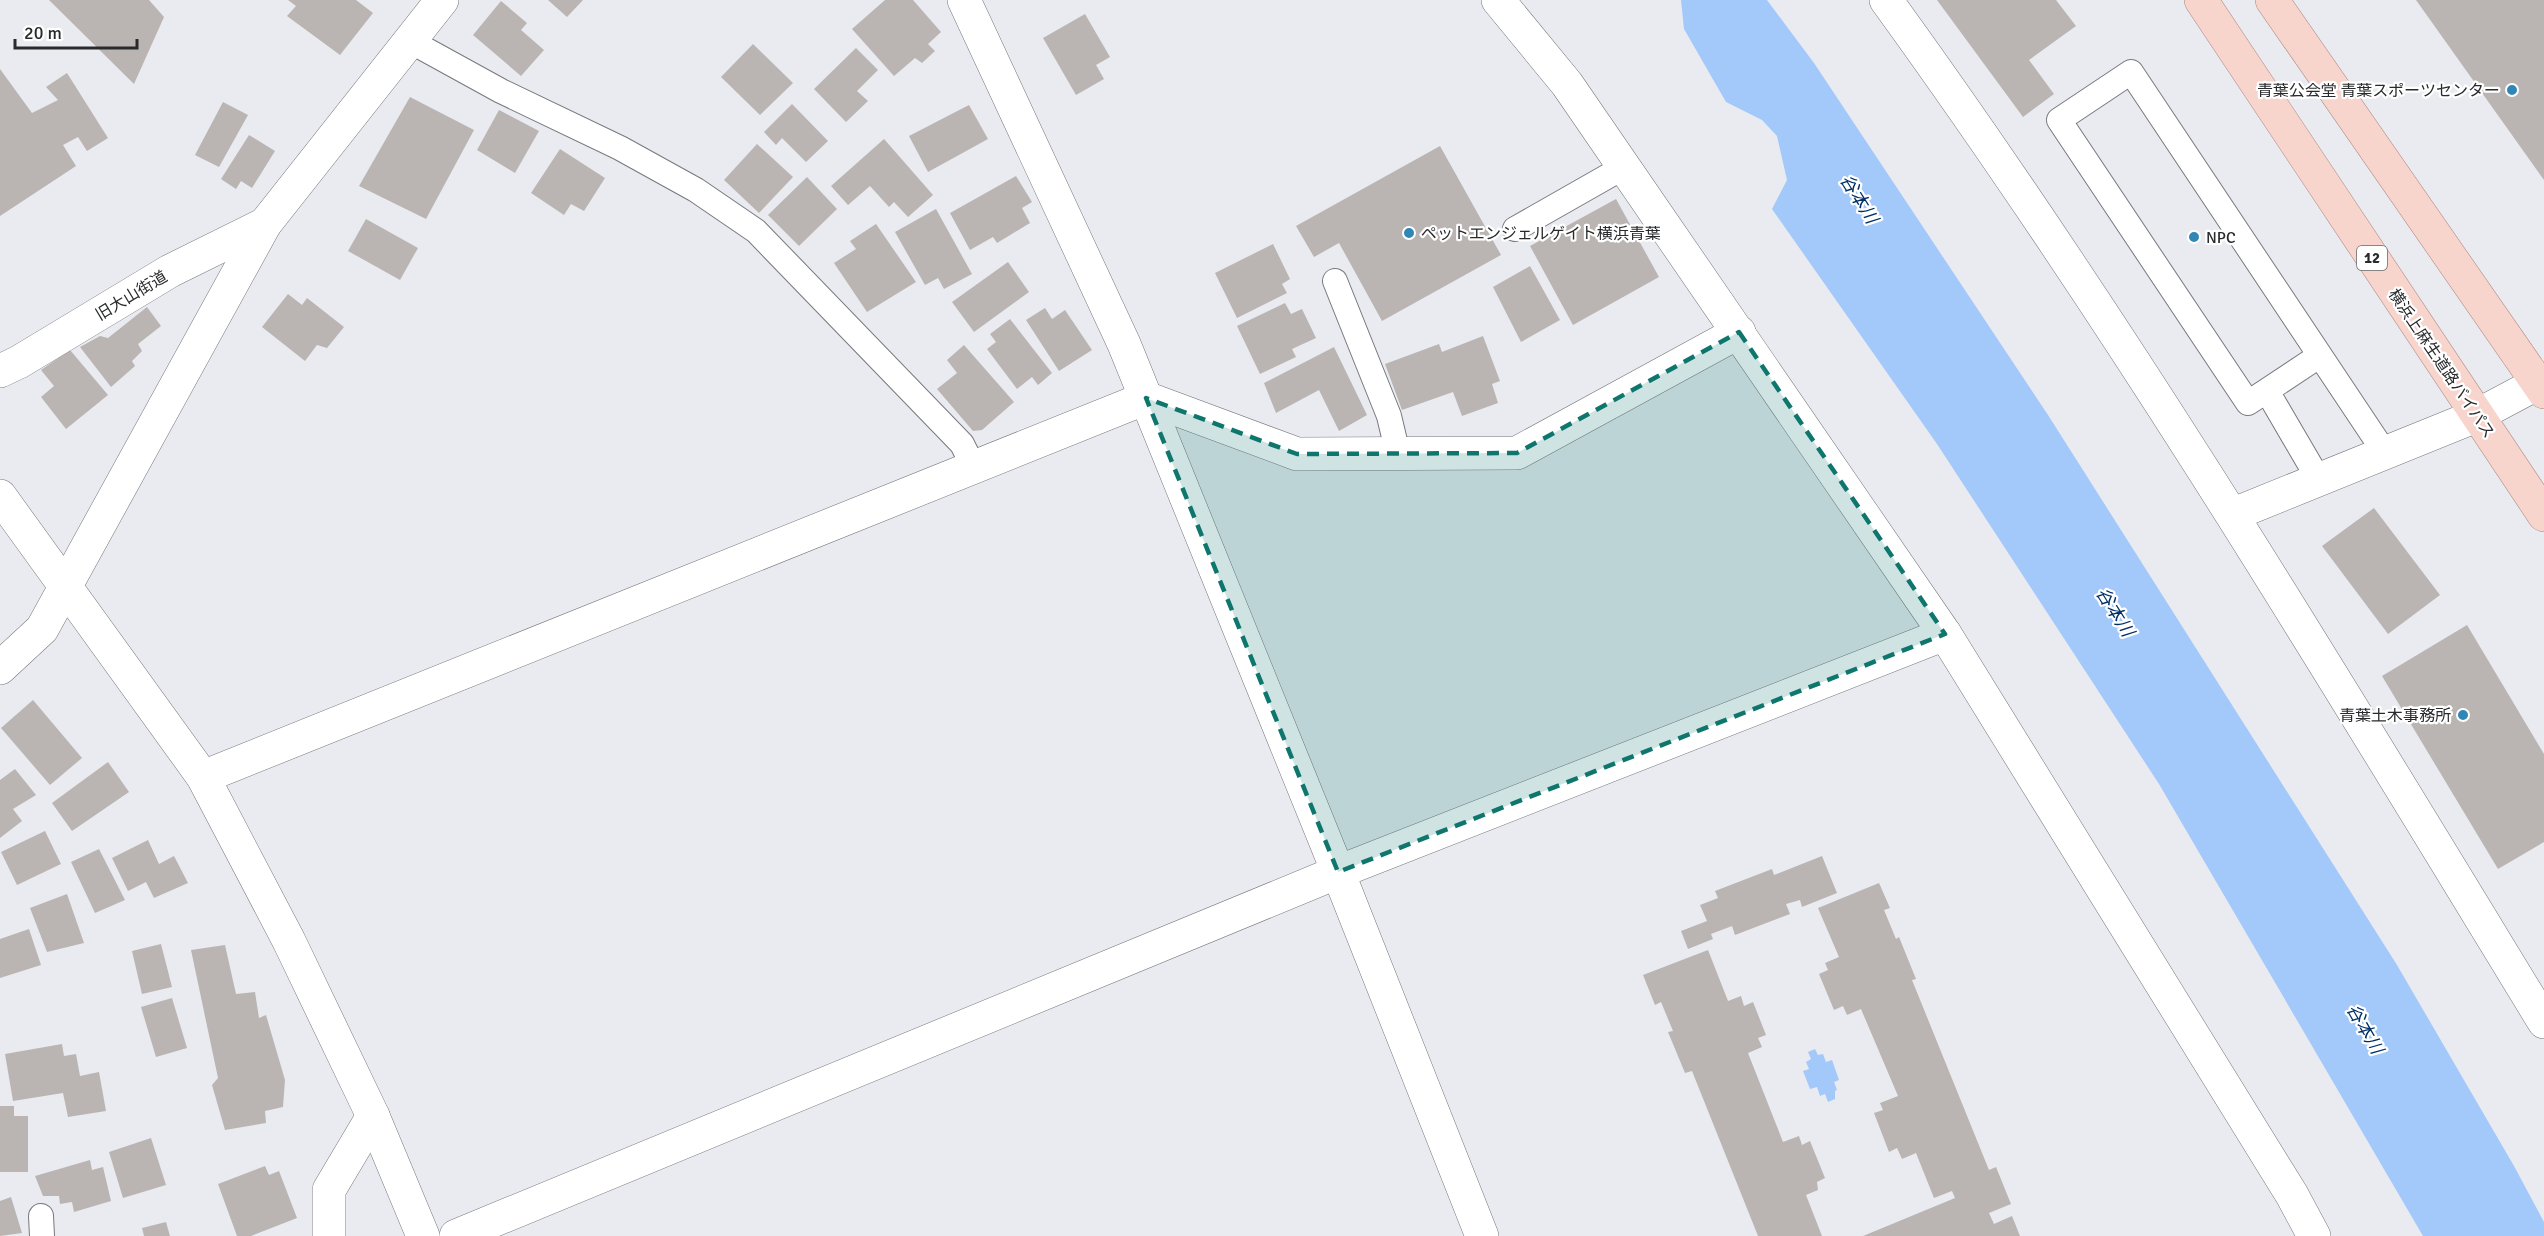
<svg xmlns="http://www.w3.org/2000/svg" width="2544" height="1236" font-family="Signika,'Noto Sans JP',sans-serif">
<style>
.water{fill:#a3c8fa}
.building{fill:#bab5b2}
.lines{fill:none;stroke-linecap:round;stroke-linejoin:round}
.lane-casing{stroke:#77797d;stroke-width:26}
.street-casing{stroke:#77797d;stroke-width:34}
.secondary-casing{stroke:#77797d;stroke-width:34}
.primary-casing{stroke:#ac867e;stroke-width:34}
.lane{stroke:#fff;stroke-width:24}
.street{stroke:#fff;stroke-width:33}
.secondary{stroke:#fff;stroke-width:33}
.primary{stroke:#f7d4cc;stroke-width:33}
.marked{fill:#0f766e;fill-opacity:0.2;stroke:#0f766e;stroke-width:4.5;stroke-dasharray:12 8;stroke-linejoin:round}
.poi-dot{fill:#3086b5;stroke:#fff;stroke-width:2}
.labels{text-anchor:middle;stroke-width:4.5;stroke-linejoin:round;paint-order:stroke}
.shield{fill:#fff;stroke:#696a6b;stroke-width:1.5}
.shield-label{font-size:15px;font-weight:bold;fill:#292a2c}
.poi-label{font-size:16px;fill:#292a2c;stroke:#fff;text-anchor:end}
.street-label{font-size:16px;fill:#292a2c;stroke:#fff}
.water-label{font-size:18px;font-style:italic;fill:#023065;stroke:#fff}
</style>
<rect width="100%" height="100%" fill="#e9ebf0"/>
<g class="water">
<polygon points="1681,0 1767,0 1814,63 2048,415 2397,965 2514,1166 2544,1222 2544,1236 2423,1236 2159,784 1937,444 1772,209 1787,180 1777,136 1762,120 1726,102 1684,29"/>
<polygon points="1815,1049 1818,1055 1823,1054 1826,1062 1832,1060 1839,1080 1834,1082 1837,1090 1835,1091 1835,1099 1828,1102 1825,1094 1820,1096 1817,1087 1810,1089 1803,1071 1809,1069 1806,1062 1811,1059 1808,1052"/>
</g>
<g class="building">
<polygon points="49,0 149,0 164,17 134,84"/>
<polygon points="288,0 356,0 373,13 340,55 287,16 296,6"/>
<polygon points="548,0 583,0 567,17"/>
<polygon points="885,0 913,0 941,32 928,44 935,51 922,63 915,58 894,76 852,29"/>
<polygon points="1937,0 2056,0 2076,26 2029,60 2054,94 2023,117"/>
<polygon points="2416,0 2544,0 2544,180"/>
<polygon points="501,1 527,23 521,30 544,50 521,76 473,35"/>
<polygon points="1085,14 1110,57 1096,65 1104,79 1076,95 1043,38"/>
<polygon points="753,44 793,83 760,115 721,77"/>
<polygon points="856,48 878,70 857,91 868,101 846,122 814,89"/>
<polygon points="0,69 32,113 58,100 46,87 67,73 108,138 87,151 78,137 63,145 76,166 0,216"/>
<polygon points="410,97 474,130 426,219 359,186"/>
<polygon points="223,102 248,115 219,167 195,155"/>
<polygon points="792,104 828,141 806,162 782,138 776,145 764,132"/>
<polygon points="969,105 988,139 928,172 909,136"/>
<polygon points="499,110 539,131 515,173 477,150"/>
<polygon points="249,135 275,151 252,188 241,181 236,189 221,179"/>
<polygon points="884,139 933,195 908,217 894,202 889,207 870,186 848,205 831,186"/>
<polygon points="757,144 793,177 759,213 724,180"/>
<polygon points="1440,146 1501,255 1382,321 1339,243 1314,257 1296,226"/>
<polygon points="560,149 605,178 584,211 571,204 564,215 531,193"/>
<polygon points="1016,176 1032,202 1022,208 1030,223 997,243 993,237 970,250 950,213"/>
<polygon points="807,177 837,209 799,246 768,215"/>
<polygon points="1616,199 1659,277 1573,325 1530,246"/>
<polygon points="936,209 972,274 944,289 938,278 925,285 895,232"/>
<polygon points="366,219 418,248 400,280 348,251"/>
<polygon points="876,224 916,282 867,312 834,263 856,249 850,241"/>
<polygon points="1273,244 1290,279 1282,284 1287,293 1237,318 1215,273"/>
<polygon points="1008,262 1029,292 974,332 952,302"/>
<polygon points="1530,266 1560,320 1521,342 1493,287"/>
<polygon points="288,294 302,305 307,298 344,327 327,348 317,345 305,361 262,327"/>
<polygon points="1285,303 1291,314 1302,309 1316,338 1292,349 1296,357 1260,374 1237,326"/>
<polygon points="147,307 161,326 138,344 142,351 132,361 135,366 111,387 80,347 100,336 108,338"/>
<polygon points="1045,308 1052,319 1065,310 1092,350 1059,371 1026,320"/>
<polygon points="1010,319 1052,373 1038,385 1032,377 1017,389 987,349 996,342 990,334"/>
<polygon points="1483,336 1500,381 1492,384 1498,403 1462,416 1453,392 1402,410 1385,364 1439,344 1442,352"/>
<polygon points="964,345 1014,402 982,430 973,431 937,389 957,373 947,360"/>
<polygon points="1334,347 1367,415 1339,431 1319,390 1276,413 1264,383"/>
<polygon points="70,350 108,395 66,429 41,397 54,386 41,370"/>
<polygon points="2374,508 2440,595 2388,634 2322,546"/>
<polygon points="2467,625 2544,754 2544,842 2498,869 2382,676"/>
<polygon points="33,700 82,758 50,785 1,728"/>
<polygon points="108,762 129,792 72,831 52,803"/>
<polygon points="15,769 36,795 13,809 22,821 0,838 0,780"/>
<polygon points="45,831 61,864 17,885 1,852"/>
<polygon points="148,840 159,864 174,856 188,883 154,898 146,882 128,891 112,858"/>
<polygon points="99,849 125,900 95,913 71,862"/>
<polygon points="1822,856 1837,893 1802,907 1800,900 1786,904 1790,914 1735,935 1732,926 1711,934 1713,939 1688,949 1681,931 1707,921 1700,905 1718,898 1715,891 1772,869 1774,875"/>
<polygon points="1879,883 1890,908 1884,910 1896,939 1899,937 1916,979 1912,980 1989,1170 1996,1167 2011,1204 1989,1213 1994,1224 2012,1216 2020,1236 1863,1236 1955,1198 1952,1191 1934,1198 1916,1153 1902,1159 1897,1148 1889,1152 1874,1113 1883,1110 1880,1103 1898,1096 1861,1009 1847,1015 1843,1006 1834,1010 1819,974 1828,970 1825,963 1839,957 1818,908"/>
<polygon points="67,894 84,943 47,952 30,908"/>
<polygon points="29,929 41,965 0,978 0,939"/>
<polygon points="161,944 172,987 142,994 132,951"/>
<polygon points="225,945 236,994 255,992 259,1018 266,1015 285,1080 283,1107 265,1111 266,1123 225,1130 212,1085 218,1078 191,950"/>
<polygon points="1708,950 1728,1001 1741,996 1744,1006 1753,1002 1766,1035 1758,1038 1762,1047 1748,1053 1783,1142 1799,1136 1802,1145 1810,1141 1825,1178 1817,1182 1818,1190 1806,1195 1822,1236 1758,1236 1692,1071 1685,1073 1668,1032 1673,1031 1661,1002 1655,1005 1643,975"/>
<polygon points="172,998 187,1048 156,1057 141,1007"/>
<polygon points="62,1044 64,1056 76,1054 80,1076 99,1072 106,1111 68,1117 63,1093 13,1101 5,1054"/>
<polygon points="0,1106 14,1106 14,1116 28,1116 28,1172 0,1172"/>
<polygon points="151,1138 166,1185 123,1198 109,1152"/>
<polygon points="90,1160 92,1170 103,1167 111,1201 74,1212 72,1202 60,1204 59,1196 43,1196 35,1176"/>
<polygon points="265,1166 269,1175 279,1171 297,1218 251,1236 237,1236 218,1184"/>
<polygon points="11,1197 22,1233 0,1236 0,1201"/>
<polygon points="166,1222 170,1236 144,1236 142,1228"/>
</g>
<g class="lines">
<g class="lane-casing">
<g id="lane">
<polyline points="410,41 501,91 620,148 696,190 756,231 962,444 974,468"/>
<polyline points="1515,229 1624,167"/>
<polyline points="1335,281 1389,416 1398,454"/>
<polyline points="2319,356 2248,403 2059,120 2131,72 2385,453"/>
<polyline points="2267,391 2319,480"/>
<polyline points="41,1216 42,1236"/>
</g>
</g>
<g class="street-casing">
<g id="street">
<polyline points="1498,0 1567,84 1945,634 2292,1195 2314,1236"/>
<path d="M1886 0C2124 328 2333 676 2544 1022"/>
<polyline points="0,371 19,362 170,271 265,224"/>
<polyline points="2234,514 2476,416 2538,383"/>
<polyline points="203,777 1146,398 1297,454 1517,453 1739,332"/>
<polyline points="329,1236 329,1190 373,1116"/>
<polyline points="456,1236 1338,872 1945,634"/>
</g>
</g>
<g class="secondary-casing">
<g id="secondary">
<polyline points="964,0 1124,344 1338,872 1482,1236"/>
<polyline points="0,496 203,777 289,941 373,1116 423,1236"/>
<polyline points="0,668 42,629 265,224 442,0"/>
</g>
</g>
<g class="primary-casing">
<g id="primary">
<polyline points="2201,0 2544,515"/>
<polyline points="2272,0 2544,392"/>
</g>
</g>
<use href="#lane" class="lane"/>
<use href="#street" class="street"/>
<use href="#secondary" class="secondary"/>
<use href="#primary" class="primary"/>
</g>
<path class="marked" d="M1739 332 1945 634 1338 872 1146 398 1297 454 1517 453Z"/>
<g class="poi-dot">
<circle cx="2512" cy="90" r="6"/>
<circle cx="1409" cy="233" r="6"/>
<circle cx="2194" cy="237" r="6"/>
<circle cx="2463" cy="715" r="6"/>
</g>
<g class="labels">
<rect class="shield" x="2357" y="246" width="30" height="24" rx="4.5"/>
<g class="shield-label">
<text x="2372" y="263">12</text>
</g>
<g class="poi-label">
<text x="2500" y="96">青葉公会堂 青葉スポーツセンター</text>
<text x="1421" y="239" text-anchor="start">ペットエンジェルゲイト横浜青葉</text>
<text x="2206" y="243" text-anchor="start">NPC</text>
<text x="2451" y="721">青葉土木事務所</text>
</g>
<g class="street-label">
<text transform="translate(131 295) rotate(-31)" y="6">旧大山街道</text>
<text transform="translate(2442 363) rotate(56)" y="6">横浜上麻生道路バイパス</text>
</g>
<g class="water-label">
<text transform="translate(1859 199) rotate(58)" y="6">谷本川</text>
<text transform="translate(2115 612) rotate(58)" y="6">谷本川</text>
<text transform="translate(2365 1029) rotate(60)" y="6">谷本川</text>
</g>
</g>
<path d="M15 39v9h122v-9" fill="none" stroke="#292a2c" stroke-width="3"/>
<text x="24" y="39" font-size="18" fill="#292a2c" stroke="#ffffff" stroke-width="4.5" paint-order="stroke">20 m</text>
</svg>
